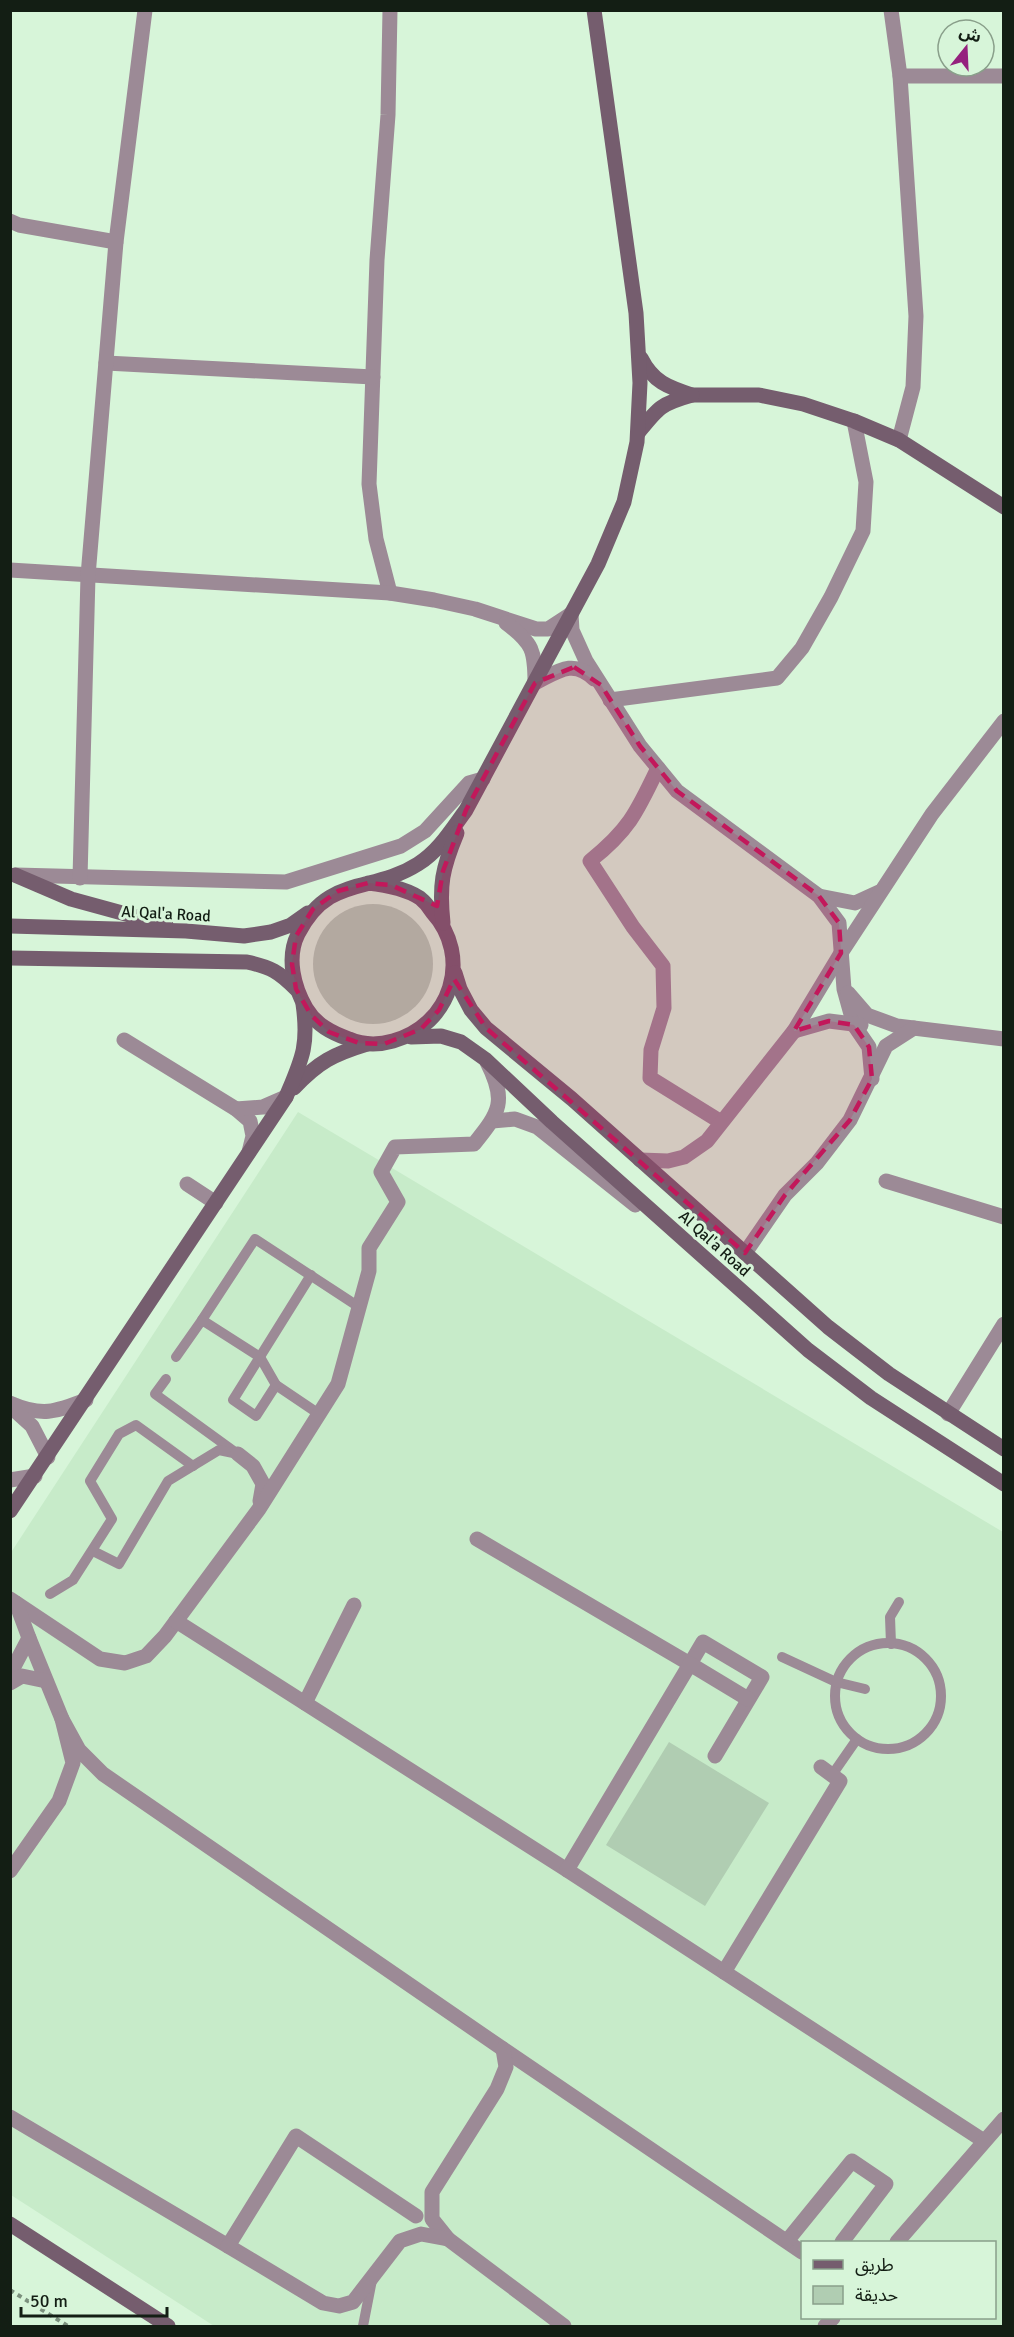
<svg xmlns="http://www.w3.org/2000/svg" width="1014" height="2337" font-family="Signika,'Noto Sans Arabic',sans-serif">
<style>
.built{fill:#c7ebc9;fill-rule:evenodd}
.green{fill:#b0cdb2}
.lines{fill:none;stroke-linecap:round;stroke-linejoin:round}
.path{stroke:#7b907d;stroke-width:4;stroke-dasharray:4.5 4.5;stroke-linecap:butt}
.lane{stroke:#9c8a96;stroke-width:10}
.street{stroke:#9c8a96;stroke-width:15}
.secondary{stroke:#755d6e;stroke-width:15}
.marked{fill:#c2185b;fill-opacity:0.2;stroke:#c2185b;stroke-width:4.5;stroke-dasharray:12 8;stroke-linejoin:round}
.labels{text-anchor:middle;stroke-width:6;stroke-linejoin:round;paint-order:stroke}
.street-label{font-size:16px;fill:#131e14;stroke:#d7f5d9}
</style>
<rect width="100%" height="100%" fill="#d7f5d9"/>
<path class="built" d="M298 1112 1003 1532V2326H214L11 2195 10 1554ZM802 2242H994V2318H802Z"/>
<g class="green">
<circle cx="373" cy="964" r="60"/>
<polygon points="669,1742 769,1803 705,1906 606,1845"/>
</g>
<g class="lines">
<polyline class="path" points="10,2290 68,2326"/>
<g class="lane">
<polyline points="311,1275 233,1400 256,1416 276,1385 319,1414"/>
<polyline points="202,1320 255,1239 359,1307"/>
<polyline points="176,1357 202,1320 260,1357 276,1385"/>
<polyline points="166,1379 155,1394 235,1452"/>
<polyline points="93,1551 119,1564 168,1481 219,1450 238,1454"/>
<polyline points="50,1594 73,1580 112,1519 90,1481 119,1434 136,1425 193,1466"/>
<circle cx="888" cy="1696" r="53"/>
<polyline points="891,1644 890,1617 899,1602"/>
<polyline points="782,1657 836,1682 865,1689"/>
<polyline points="832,1775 857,1739"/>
<polyline points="363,2326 372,2280"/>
</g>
<g class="street">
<polyline points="390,10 388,115 377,260 369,484 376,539 390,593"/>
<polyline points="891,10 900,76 916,316 913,387 899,440"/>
<polyline points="900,76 1004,76"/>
<polyline points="10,221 19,225 116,242"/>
<polyline points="106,363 373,377"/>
<polyline points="10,570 390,593 434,600 475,609 536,629 548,629 571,614"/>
<polyline points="571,614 572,630 586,661 640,746 677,791 819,896 839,923 844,989 854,1025 869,1047 872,1079"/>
<path d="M506 623C533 643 535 651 535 683 557 672 573 658 594 679"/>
<polyline points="610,700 777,678 802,648 831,597 863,531 866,482 854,421"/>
<path d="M658 768C637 812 629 830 590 861L633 927 663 966 664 1008 651 1050 650 1078 721 1122"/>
<polyline points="16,875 286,882 401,846 425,831 469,783 483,779"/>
<polyline points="80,878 88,576 116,242 145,10"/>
<polyline points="819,896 855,903 879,892"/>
<polyline points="848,993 867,1015 897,1026 1004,1039"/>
<polyline points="794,1031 829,1021 861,1025"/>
<polyline points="124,1040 236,1109 250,1121 253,1136 249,1152"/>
<polyline points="236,1109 263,1107 286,1097"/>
<polyline points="492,1121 515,1119 537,1127 635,1205"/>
<polyline points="640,1160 668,1161 684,1157 707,1141 794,1031 841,953 932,814 1004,721"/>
<polyline points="886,1181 1004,1217"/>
<polyline points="187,1184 216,1203"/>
<polyline points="745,1253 785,1195 817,1163 850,1120 886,1046 914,1028"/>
<path d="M10 1403C42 1417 55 1412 86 1400"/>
<polyline points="11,1407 32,1426 48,1457"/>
<polyline points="948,1414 1004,1324"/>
<polyline points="238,1454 253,1466 263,1484 260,1501"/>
<polyline points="10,1480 35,1476"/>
<polyline points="477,1539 690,1664 703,1642 762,1677 715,1756"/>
<path d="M10 1599 100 1659 125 1663 146 1656 165 1636 259 1509 338 1384 369 1271V1248L398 1202 381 1172 395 1147 474 1144C500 1112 507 1101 487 1062"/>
<polyline points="16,1603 29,1638"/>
<polyline points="176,1621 567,1870"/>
<polyline points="10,1674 29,1638 62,1719"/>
<polyline points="10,1683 22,1676 46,1681"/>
<polyline points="748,1699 690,1664 567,1870 984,2141"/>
<polyline points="305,1703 354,1605"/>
<polyline points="10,1871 59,1801 73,1763 62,1719 79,1750 103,1774 503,2049 802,2252"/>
<polyline points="724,1972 840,1781 821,1767"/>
<polyline points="10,2117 228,2246 296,2136 416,2216"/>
<polyline points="448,2239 432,2219 432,2192 497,2089 506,2067 503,2049"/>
<polyline points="787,2241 852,2161 886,2184 842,2242"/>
<polyline points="897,2242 1004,2119"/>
<polyline points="228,2246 323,2303 339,2306 353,2302 400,2241 421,2234 448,2239 564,2326"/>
<polyline points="825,2326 833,2318"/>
</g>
<g class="secondary">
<polyline points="692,395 759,395 803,404 854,421 899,440 1004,507"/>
<path d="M638 433C658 408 660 404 692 395 668 387 653 382 641 358"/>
<polyline points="15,875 71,899 166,925"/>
<path d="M368 883C386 885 405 888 420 898 425 902 429 907 432 912 473 957 451 1025 393 1041 379 1045 363 1045 349 1039 332 1033 316 1025 306 1008 294 987 286 958 298 934 328 874 371 894 418 864 439 851 452 829 466 810L598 564 624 502 637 442 640 383 636 313 594 10"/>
<path d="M443 923C439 885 442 869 457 833"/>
<polyline points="10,926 186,931 244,936 271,932 291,925 308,913"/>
<path d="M10 958 247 962C271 967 279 972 296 989"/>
<polyline points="455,973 460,989 471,1010 486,1028 572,1099 828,1327 889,1374 1004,1449"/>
<polyline points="411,1037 441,1036 461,1042 485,1059 552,1122 808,1350 871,1398 1004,1484"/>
<path d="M294 1088C318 1062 334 1054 367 1044"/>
<path d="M10 1511 286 1097C302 1059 309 1046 303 1004"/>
<polyline points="10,2224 168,2326"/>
</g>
</g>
<path class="marked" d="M574 667 601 685 640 746 677 791 819 896 839 923 841 953 794 1031 829 1021 854 1025 869 1047 872 1079 850 1120 785 1195 745 1253 486 1028 454 979 439 1010 421 1029 384 1044 359 1043 329 1032 311 1015 296 989 292 964 296 936 313 909 338 891 368 883 391 885 437 906 443 871 466 810 535 683Z"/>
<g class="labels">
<g class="street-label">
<text transform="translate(166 913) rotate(3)" y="6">Al Qal'a Road</text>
<text transform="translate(715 1243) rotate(42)" y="6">Al Qal'a Road</text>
</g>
</g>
<rect width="1014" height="2337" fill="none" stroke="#131e14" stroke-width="24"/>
<rect x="801" y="2241" width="195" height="78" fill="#d7f5d9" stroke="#899f8a" stroke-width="1.5"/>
<rect x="813" y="2260" width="30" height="9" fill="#755d6e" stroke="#899f8a" stroke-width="1.5"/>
<text x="855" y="2271" font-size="18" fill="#131e14">طريق</text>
<rect x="813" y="2286" width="30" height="18" fill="#b0cdb2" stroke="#899f8a" stroke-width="1.5"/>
<text x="855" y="2301" font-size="18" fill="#131e14">حديقة</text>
<g transform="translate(966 48) rotate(18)"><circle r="28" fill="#d7f5d9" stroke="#899f8a" stroke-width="1.5"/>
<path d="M0-4.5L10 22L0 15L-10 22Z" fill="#95217e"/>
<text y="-9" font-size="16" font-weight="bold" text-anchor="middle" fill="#131e14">ش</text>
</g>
<path d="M21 2307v9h146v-9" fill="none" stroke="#131e14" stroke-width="3"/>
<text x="30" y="2307" font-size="18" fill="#131e14" stroke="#d7f5d9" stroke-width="4.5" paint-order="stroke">50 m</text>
</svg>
